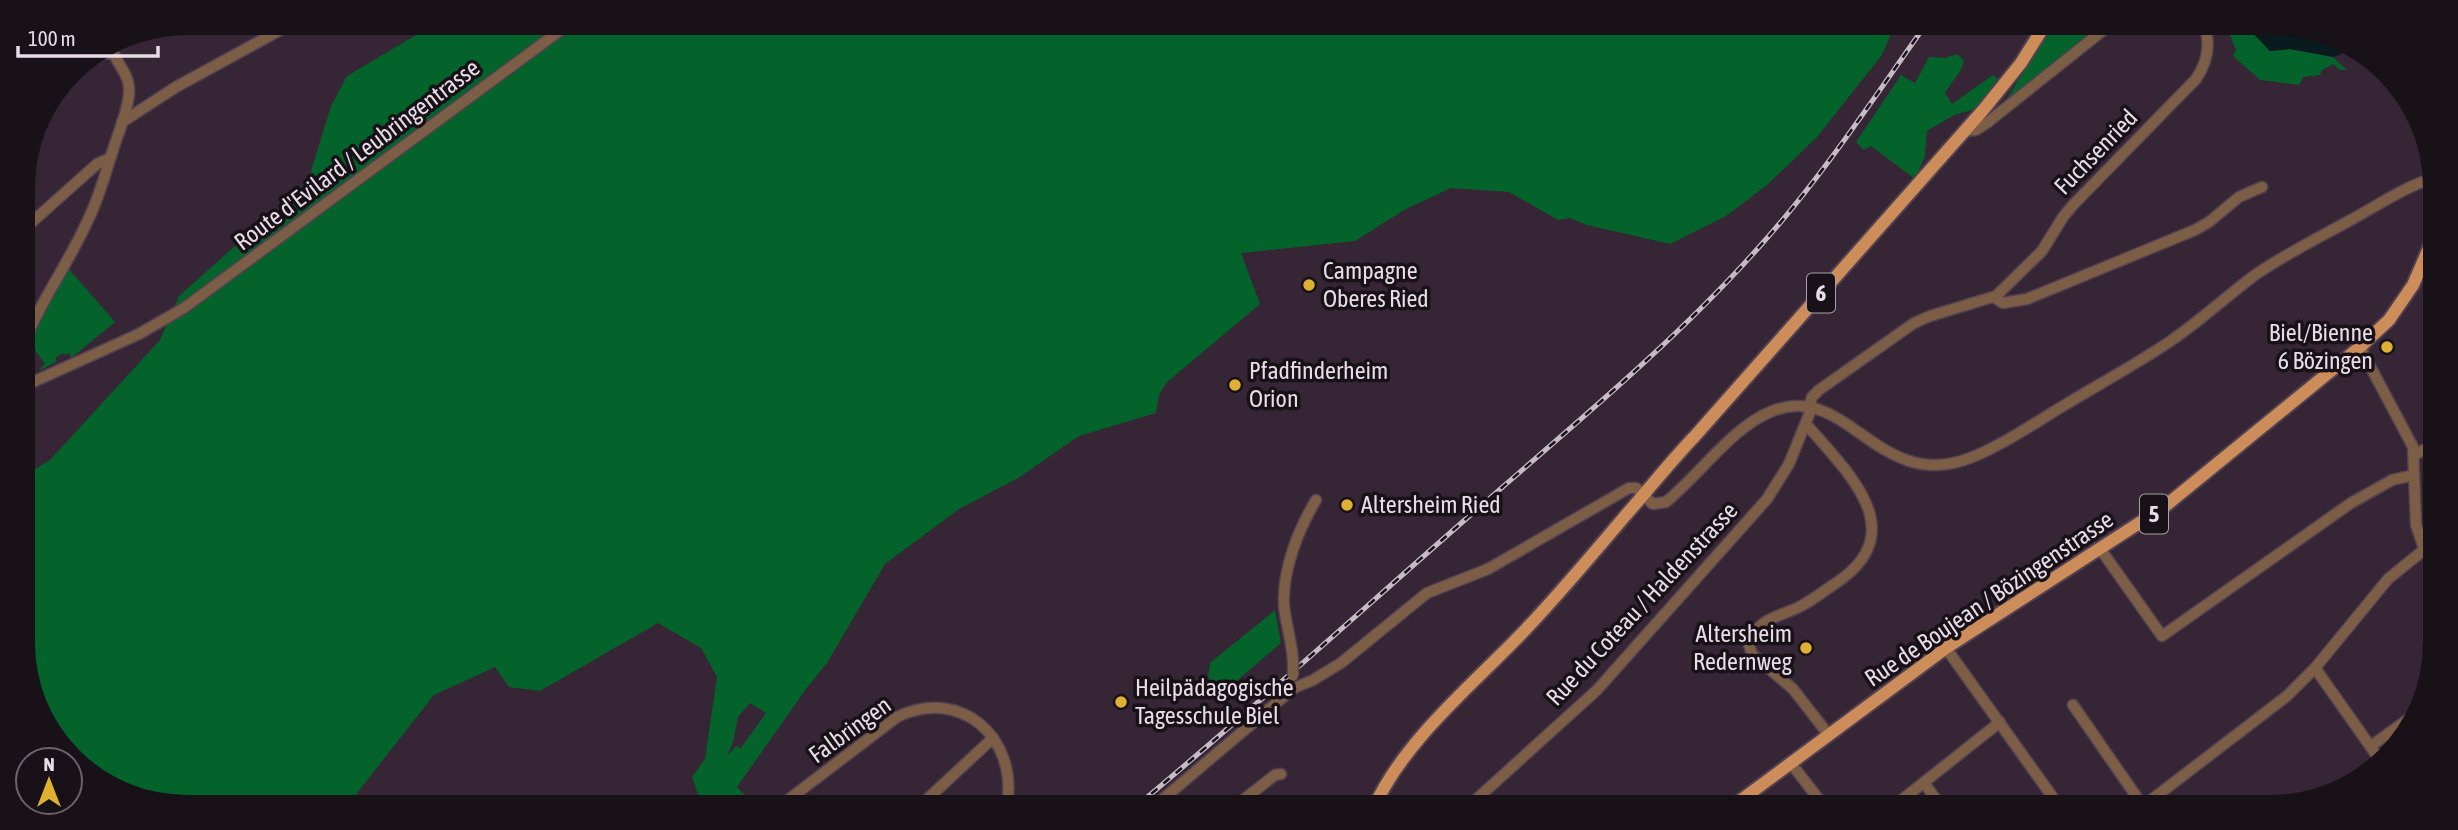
<svg xmlns="http://www.w3.org/2000/svg" width="2458" height="830" font-family="'Asap Condensed',sans-serif">
<style>
.green{fill:#04632b;fill-rule:evenodd}
.water{fill:#0a1b1f}
.lines{fill:none;stroke-linecap:round;stroke-linejoin:round}
.minor-casing{stroke:#524251;stroke-width:13}
.major-casing{stroke:#524251;stroke-width:16}
.minor{stroke:#7c5d45;stroke-width:10}
.major{stroke:#cc8d5a;stroke-width:12}
.rail-casing{stroke:#c7bbc6;stroke-width:5}
.rail{stroke:#181118;stroke-width:2.5;stroke-dasharray:8;stroke-linecap:butt}
.minor-bridge-casing{stroke:#524251;stroke-width:13;stroke-linecap:butt}
.minor-bridge{stroke:#7c5d45;stroke-width:10}
.poi-dot{fill:#dfb133;stroke:#181118;stroke-width:2.5}
.labels{text-anchor:middle;stroke-width:7;stroke-linejoin:round;paint-order:stroke}
.shield{fill:#181118;stroke:#aaa0a9;stroke-width:2}
.shield-label{font-size:23px;font-weight:bold;fill:#e8dde7}
.street-label{font-size:24px;fill:#e8dde7;stroke:#181118}
.poi-label{font-size:24px;fill:#e8dde7;stroke:#181118;text-anchor:start}
</style>
<rect width="100%" height="100%" fill="#352535"/>
<g class="green">
<path d="M427 23 1894 27 1882 55 1817 137 1767 185 1726 216 1670 244 1587 225 1570 218 1558 220 1509 192 1451 188 1404 210 1355 241 1241 253 1260 304 1166 383 1159 395 1156 413 1079 436 1018 478 959 509 885 564 827 663 806 689 737 787 752 803H701L692 777 705 759 717 677 701 648 658 623 540 691 509 687 495 667 434 695 350 802H144L64 752 26 675 25 475 50 460 160 340 179 296 308 181 331 106 347 76 416 35ZM750 703 766 713 741 748 736 746 727 756 733 742 738 717Z"/>
<polygon points="2050,28 2059,28 2067,35 2077,28 2104,28 2046,69 2002,107"/>
<polygon points="2219,28 2248,28 2270,51 2290,49 2333,57 2347,70 2340,70 2333,64 2322,70 2320,75 2303,77 2299,85 2260,80 2233,56 2236,50 2228,30 2220,32"/>
<path d="M1957 54 1964 61C1962 72 1951 82 1945 93L1952 104 1993 75 1998 79 1976 109 1954 115 1927 131 1925 156 1915 179 1871 146 1864 150 1856 142 1901 75 1915 83 1929 57 1945 58Z"/>
<path d="M68 268 115 322 71 358 69 353 65 355 63 353 55 358 57 361 41 370 40 369 45 364 35 350 29 355C26 330 55 290 68 268Z"/>
<polygon points="1275,610 1281,643 1219,696 1208,677 1210,663"/>
</g>
<polygon class="water" points="2248,28 2286,28 2302,33 2320,32 2349,51 2333,57 2290,49 2270,51"/>
<g class="lines">
<g class="minor-casing">
<g id="minor">
<polyline points="99,52 112,54"/>
<polyline points="122,122 176,87 293,23"/>
<polyline points="1963,131 1976,130 1988,122 2106,28"/>
<polyline points="23,230 97,164 110,158"/>
<polyline points="1994,297 2003,303 2027,299 2195,230 2209,222 2239,197 2262,187"/>
<path d="M24 344C40 301 69 263 88 220 100 196 106 170 115 144 120 128 128 110 129 93 131 73 113 62 111 44"/>
<polyline points="2360,347 2413,447 2416,525 2422,543 2430,559"/>
<polyline points="24,367 31,383"/>
<polyline points="24,386 139,334 184,308 569,24"/>
<path d="M1809 407 1812 397 1819 390 1914 323 1930 316 1996 296 2042 251 2063 217 2073 205 2196 79C2207 63 2211 47 2205 28"/>
<path d="M1806 424C1850 475 1914 533 1833 585 1821 593 1810 602 1797 608 1777 617 1755 620 1749 645L1752 654 1793 689 1828 734"/>
<polyline points="2414,455 2431,446"/>
<polyline points="2101,550 2162,636 2351,503 2392,480 2414,475"/>
<polyline points="1946,648 2059,806"/>
<path d="M1293 661C1292 642 1286 625 1284 606 1282 571 1298 530 1316 500"/>
<polyline points="2315,668 2380,760"/>
<polyline points="2073,705 2143,806"/>
<polyline points="2371,746 2407,720"/>
<polyline points="1790,762 1824,806"/>
<polyline points="1924,783 1941,806"/>
<path d="M784 803 897 717C961 686 1018 738 1007 804"/>
<polyline points="922,804 993,738"/>
<path d="M1157 804 1294 688 1313 680 1341 663 1427 593 1488 569 1629 488H1636L1653 504 1666 502C1698 476 1733 427 1770 412 1847 379 1877 494 1970 458 2003 445 2033 424 2063 406 2099 384 2137 364 2172 340 2201 320 2227 296 2255 275 2284 255 2316 239 2347 222 2370 210 2409 184 2432 179"/>
<polyline points="1238,804 1275,775 1281,774"/>
<polyline points="1470,805 1597,690 1767,499 1789,464 1812,407"/>
<polyline points="1894,806 2000,722"/>
<polyline points="2142,807 2287,696 2315,668 2388,579 2425,549"/>
</g>
</g>
<g class="major-casing">
<g id="major">
<path d="M1375 805C1407 737 1476 682 1527 628 1561 592 1593 554 1625 516 1649 489 1670 462 1695 436L1984 109 2021 63 2043 28"/>
<polyline points="1733,806 1946,648 2164,507 2360,347 2389,320 2413,285 2432,241"/>
</g>
</g>
<use href="#minor" class="minor"/>
<use href="#major" class="major"/>
<g class="rail-casing">
<path id="rail" d="M1139 804C1253 709 1363 609 1475 511 1572 426 1674 343 1760 246 1821 178 1871 102 1924 27"/>
</g>
<use href="#rail" class="rail"/>
<g class="minor-bridge-casing">
<polyline id="minor-bridge" points="1293,676 1293,661"/>
</g>
<use href="#minor-bridge" class="minor-bridge"/>
</g>
<g class="poi-dot">
<circle cx="1309" cy="285" r="7"/>
<circle cx="2387" cy="347" r="7"/>
<circle cx="1235" cy="385" r="7"/>
<circle cx="1347" cy="505" r="7"/>
<circle cx="1806" cy="648" r="7"/>
<circle cx="1121" cy="702" r="7"/>
</g>
<g class="labels">
<g class="shield">
<rect x="1807" y="273.5" width="28" height="39" rx="5"/>
<rect x="2140" y="494.5" width="28" height="39" rx="5"/>
</g>
<g class="shield-label">
<text x="1821" y="301">6</text>
<text x="2154" y="522">5</text>
</g>
<g class="street-label">
<text transform="translate(2096 152) rotate(-46)" y="8">Fuchsenried</text>
<text transform="translate(357 155) rotate(-37)" y="8">Route d'Evilard / Leubringentrasse</text>
<text transform="translate(1989 599) rotate(-34)" y="8">Rue de Boujean / Bözingenstrasse</text>
<text transform="translate(1642 604) rotate(-47)" y="8">Rue du Coteau / Haldenstrasse</text>
<text transform="translate(850 730) rotate(-36)" y="8">Falbringen</text>
</g>
<g class="poi-label">
<text x="1323" y="279">Campagne<tspan x="1323" dy="28">Oberes Ried</tspan></text>
<text x="2373" y="341" text-anchor="end">Biel/Bienne<tspan x="2373" dy="28">6 Bözingen</tspan></text>
<text x="1249" y="379">Pfadfinderheim<tspan x="1249" dy="28">Orion</tspan></text>
<text x="1361" y="513">Altersheim Ried</text>
<text x="1792" y="642" text-anchor="end">Altersheim<tspan x="1792" dy="28">Redernweg</tspan></text>
<text x="1135" y="696">Heilpädagogische<tspan x="1135" dy="28">Tagesschule Biel</tspan></text>
</g>
</g>
<path d="M0 0H2458V830H0ZM187 35H2271A152 152 0 0 1 2423 187V643A152 152 0 0 1 2271 795H187A152 152 0 0 1 35 643V187A152 152 0 0 1 187 35Z" fill="#181118" fill-rule="evenodd"/>
<g transform="translate(49 781)"><circle r="33" fill="#181118" stroke="#6b636b" stroke-width="2"/>
<path d="M0-5L12 26L0 18L-12 26Z" fill="#dfb133"/>
<text y="-10" font-size="19" font-weight="bold" text-anchor="middle" fill="#e8dde7">N</text>
</g>
<path d="M18 46v10h140v-10" fill="none" stroke="#e8dde7" stroke-width="3.5"/>
<text x="28" y="46" font-size="21" fill="#e8dde7" stroke="#181118" stroke-width="5" paint-order="stroke">100 m</text>
</svg>
